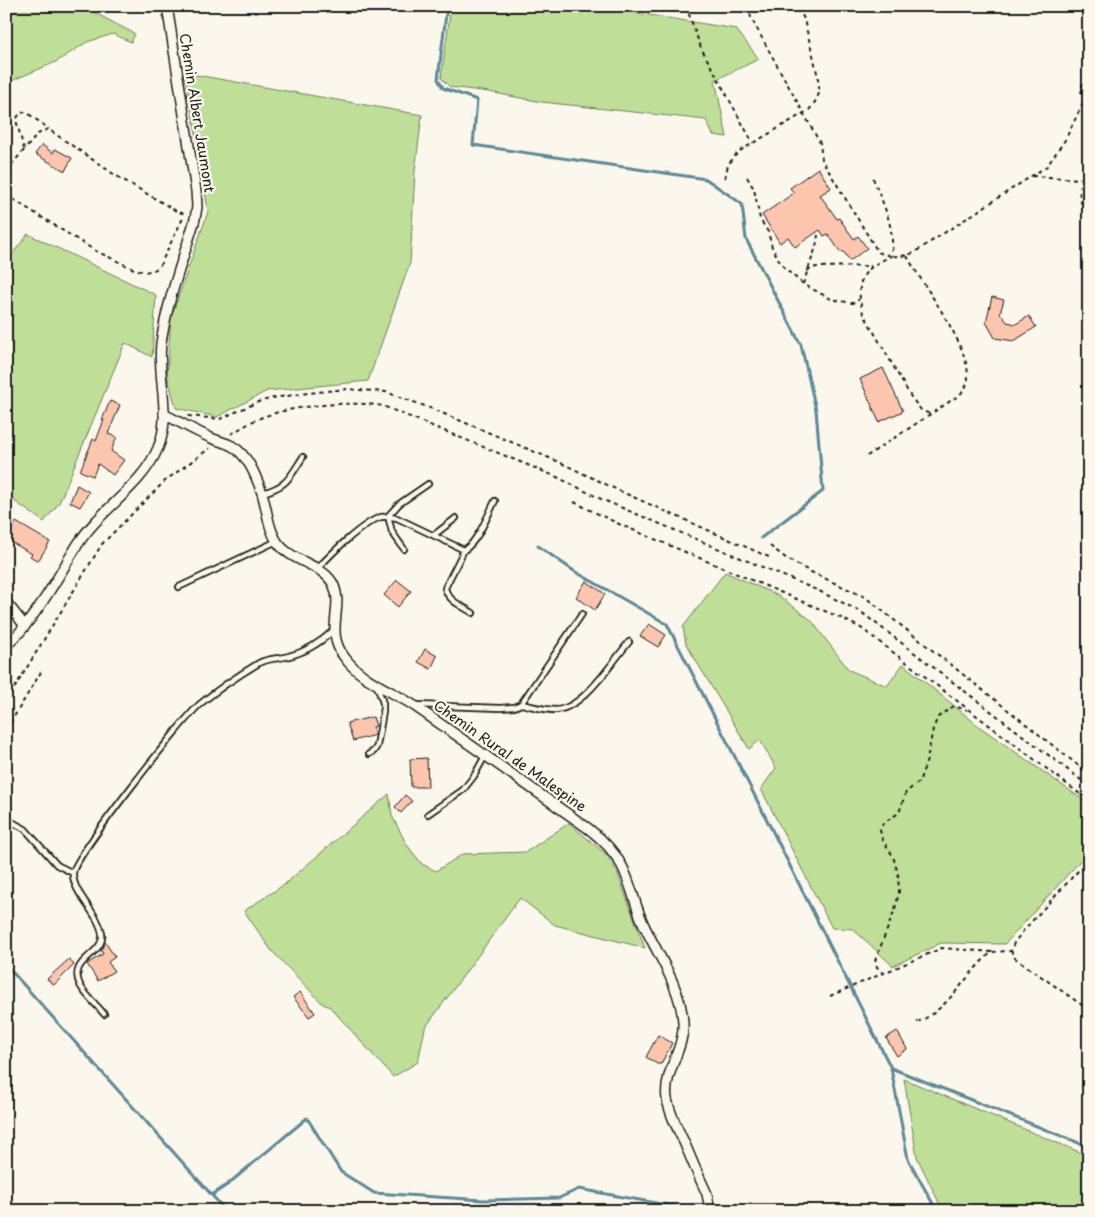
<svg xmlns="http://www.w3.org/2000/svg" width="1095" height="1217" font-family="'Playpen Sans',sans-serif">
<style>
.green{fill:#bfdf98;stroke:#6e7e5a}
.lines{fill:none;stroke-linecap:round;stroke-linejoin:round}
.stream{stroke:#5c8896;stroke-width:3}
.building{fill:#fcc6ae;stroke:#1c1c1c}
.lane-casing{stroke:#1c1c1c;stroke-width:8}
.street-casing{stroke:#1c1c1c;stroke-width:12}
.path{stroke:#1c1c1c;stroke-width:2;stroke-dasharray:4 4;stroke-linecap:butt}
.lane{stroke:#fbf7ec;stroke-width:4.5}
.street{stroke:#fbf7ec;stroke-width:9}
.labels{text-anchor:middle;stroke-width:4.5;stroke-linejoin:round;paint-order:stroke}
.street-label{font-size:14px;fill:#1c1c1c;stroke:#fbf7ec}
</style>
<rect width="100%" height="100%" fill="#fbf7ec"/>
<filter id="ink" filterUnits="userSpaceOnUse"><feTurbulence type="fractalNoise" baseFrequency=".02" numOctaves="2"/><feDisplacementMap in="SourceGraphic" scale="10" xChannelSelector="R" yChannelSelector="G"/><feConvolveMatrix kernelMatrix="1 2 1 2 8 2 1 2 1" color-interpolation-filters="sRGB"/></filter>
<g filter="url(#ink)">
<g class="green">
<polygon points="6,6 82,6 135,34 131,42 113,34 87,42 56,62 6,83"/>
<polygon points="451,6 593,6 736,29 759,59 715,80 727,137 713,135 706,120 542,102 489,92 450,87 441,78"/>
<polygon points="185,73 422,115 415,171 410,263 368,381 267,391 217,417 176,408 167,375 171,318 208,212 202,168"/>
<polygon points="28,234 156,295 152,357 125,343 59,503 44,522 10,498 6,502 6,262"/>
<polygon points="725,572 779,596 811,620 849,670 887,686 903,664 980,727 1089,804 1089,851 1005,944 941,943 893,966 853,929 832,928 761,789 776,768 760,740 749,749 686,644 683,627"/>
<polygon points="389,794 392,816 407,845 422,864 436,871 463,854 526,852 569,823 607,855 617,872 645,948 555,925 520,898 425,1028 418,1062 393,1077 330,1007 323,1004 271,950 244,911 285,884"/>
<polygon points="904,1079 1089,1156 1089,1211 943,1211 917,1157"/>
</g>
<g class="lines">
<g class="stream">
<polyline points="447,6 438,79 443,88 477,100 473,145 706,179 742,204 746,239 801,345 816,410 823,491 761,538"/>
<polyline points="538,546 574,571 667,624 762,810 891,1068 1089,1147"/>
<polyline points="6,965 226,1211"/>
<polyline points="891,1068 908,1159 937,1211"/>
<polyline points="212,1195 227,1185 307,1118 341,1172 374,1193 484,1200 559,1198 579,1189 700,1211"/>
</g>
</g>
<g class="building">
<polygon points="42,145 53,153 55,149 72,158 65,171 35,154"/>
<polygon points="818,168 831,188 820,195 837,219 839,218 854,239 858,236 867,248 850,261 843,251 841,253 828,234 824,236 820,230 795,247 788,237 780,243 762,215 794,193 790,188"/>
<polygon points="992,297 1004,300 1000,313 1007,322 1016,324 1029,316 1036,327 1014,341 995,338 986,322"/>
<polygon points="883,368 903,411 879,422 860,379"/>
<polygon points="110,401 120,405 108,434 117,437 111,451 124,460 113,475 98,464 93,476 80,471 93,439 96,441 104,420 102,420"/>
<polygon points="77,485 89,492 80,507 70,502"/>
<polygon points="16,522 50,542 38,561 30,556 32,554 6,539"/>
<polygon points="397,580 411,591 398,607 384,595"/>
<polygon points="586,581 605,594 595,610 576,597"/>
<polygon points="649,624 666,635 658,647 640,636"/>
<polygon points="425,649 437,656 431,669 418,662"/>
<polygon points="373,717 376,726 373,727 375,735 353,741 347,723"/>
<polygon points="427,758 428,787 411,787 410,759"/>
<polygon points="405,795 412,801 401,813 395,807"/>
<polygon points="105,942 115,957 108,962 114,971 98,981 87,964 103,954 101,950"/>
<polygon points="69,959 74,965 54,985 47,979"/>
<polygon points="300,992 315,1013 309,1017 293,997"/>
<polygon points="897,1031 907,1049 897,1056 886,1038"/>
<polygon points="658,1035 672,1043 661,1064 657,1064 646,1057"/>
</g>
<g class="lines">
<g class="lane-casing">
<g id="lane">
<path d="M262 493C288 486 289 478 303 457"/>
<polyline points="434,535 456,518"/>
<polyline points="404,549 392,532 388,516 399,504 428,484"/>
<path d="M464 550 445 588C448 601 462 606 473 613"/>
<path d="M317 569C331 554 362 523 381 517 387 516 391 517 397 518L464 550C477 543 488 515 495 501"/>
<polyline points="179,587 277,541"/>
<path d="M582 614 521 704C532 706 544 710 556 710 584 708 612 662 629 642"/>
<polyline points="416,705 500,708 514,707 521,704"/>
<polyline points="369,754 374,751 377,746 383,712 383,703 377,686"/>
<polyline points="428,814 463,790 474,776 485,756"/>
<polyline points="12,822 25,829 57,865 73,873"/>
<path d="M104 1014C97 1005 85 995 80 985 67 959 105 955 102 934 99 913 72 893 73 873 73 858 183 719 200 704 218 689 239 675 259 663 268 658 279 659 289 656 306 652 321 642 334 630"/>
</g>
</g>
<g class="street-casing">
<g id="street">
<path d="M164 414C179 422 195 431 211 438 218 441 225 442 232 446 248 455 256 476 262 493 267 509 268 529 278 543 292 562 321 564 332 582 346 606 323 631 345 658 362 681 393 691 416 707 474 747 531 788 589 829 602 839 614 851 622 866 631 884 635 905 643 923 657 954 681 987 683 1022 685 1049 663 1072 667 1099 670 1114 677 1128 684 1142 691 1159 699 1177 707 1194L709 1205 707 1211"/>
<polyline points="6,602 25,626"/>
<path d="M6 645C14 640 21 631 27 623 47 599 61 571 78 544 101 508 141 488 158 448 172 416 157 378 161 343 167 301 183 260 195 219L197 207 196 191 167 6"/>
</g>
</g>
<g class="path">
<polyline points="686,6 701,48 753,143"/>
<path d="M749 6 751 18 820 143 822 160 878 252C891 257 903 258 915 252L1047 166 1065 140 1085 99"/>
<polyline points="1089,78 1083,83 1081,91 1085,99 1089,101"/>
<polyline points="24,149 16,120 20,113 26,112 49,129"/>
<polyline points="6,171 38,134 48,129 115,175 178,212 186,214"/>
<polyline points="1032,176 1079,179 1089,176"/>
<polyline points="747,177 754,189 760,219 768,232 772,247 781,264 789,272 803,284 831,299 851,303 856,303 859,299"/>
<path d="M1085 177C1077 190 1078 203 1089 215"/>
<path d="M725 178 728 165 738 152 809 110C813 105 817 100 819 93 821 80 807 34 804 19L802 15 790 6"/>
<path d="M873 178C884 207 894 223 892 256 863 268 854 280 863 313L911 397 921 410 930 414"/>
<polyline points="6,195 94,250 134,269 145,272 154,270 159,267 184,216"/>
<polyline points="807,271 811,268 817,267 871,266"/>
<polyline points="803,284 816,247 818,235"/>
<polyline points="188,416 220,419 258,402 273,398 308,393 347,389 386,392 430,408 559,462 622,492 771,558"/>
<path d="M231 434C240 429 248 423 258 419 286 406 352 400 383 406L557 477 601 499 819 591 861 612 1089 786"/>
<path d="M867 456 958 396C964 391 968 385 968 376 967 341 925 289 907 256"/>
<polyline points="574,502 619,524 839,617 861,628 1080,794 1089,798"/>
<polyline points="770,546 787,559 811,572 865,597 1089,774"/>
<polyline points="6,702 102,544 166,480 210,448"/>
<polyline points="6,730 41,672"/>
<polyline points="1089,859 1023,931 1014,943 1011,951 1015,958 1089,1010"/>
<polyline points="884,974 877,967 875,961 895,909 899,892 898,874 893,856 882,839 880,830 883,823 899,813 906,792 919,782 927,760 933,729 938,717 954,706 967,710"/>
<polyline points="830,996 942,948 992,952"/>
<path d="M917 1022C948 1011 967 972 992 952L1011 951"/>
</g>
<use href="#lane" class="lane"/>
<use href="#street" class="street"/>
</g>
</g>
<g class="labels">
<g class="street-label">
<text transform="translate(197 113) rotate(81)" y="5">Chemin Albert Jaumont</text>
<text transform="translate(510 756) rotate(35)" y="5">Chemin Rural de Malespine</text>
</g>
</g>
<rect width="1095" height="1217" fill="none" stroke="#fbf7ec" stroke-width="25"/>
<rect x="12" y="12" width="1070" height="1192" fill="none" stroke="#1c1c1c" stroke-width="2" filter="url(#ink)"/>
</svg>
